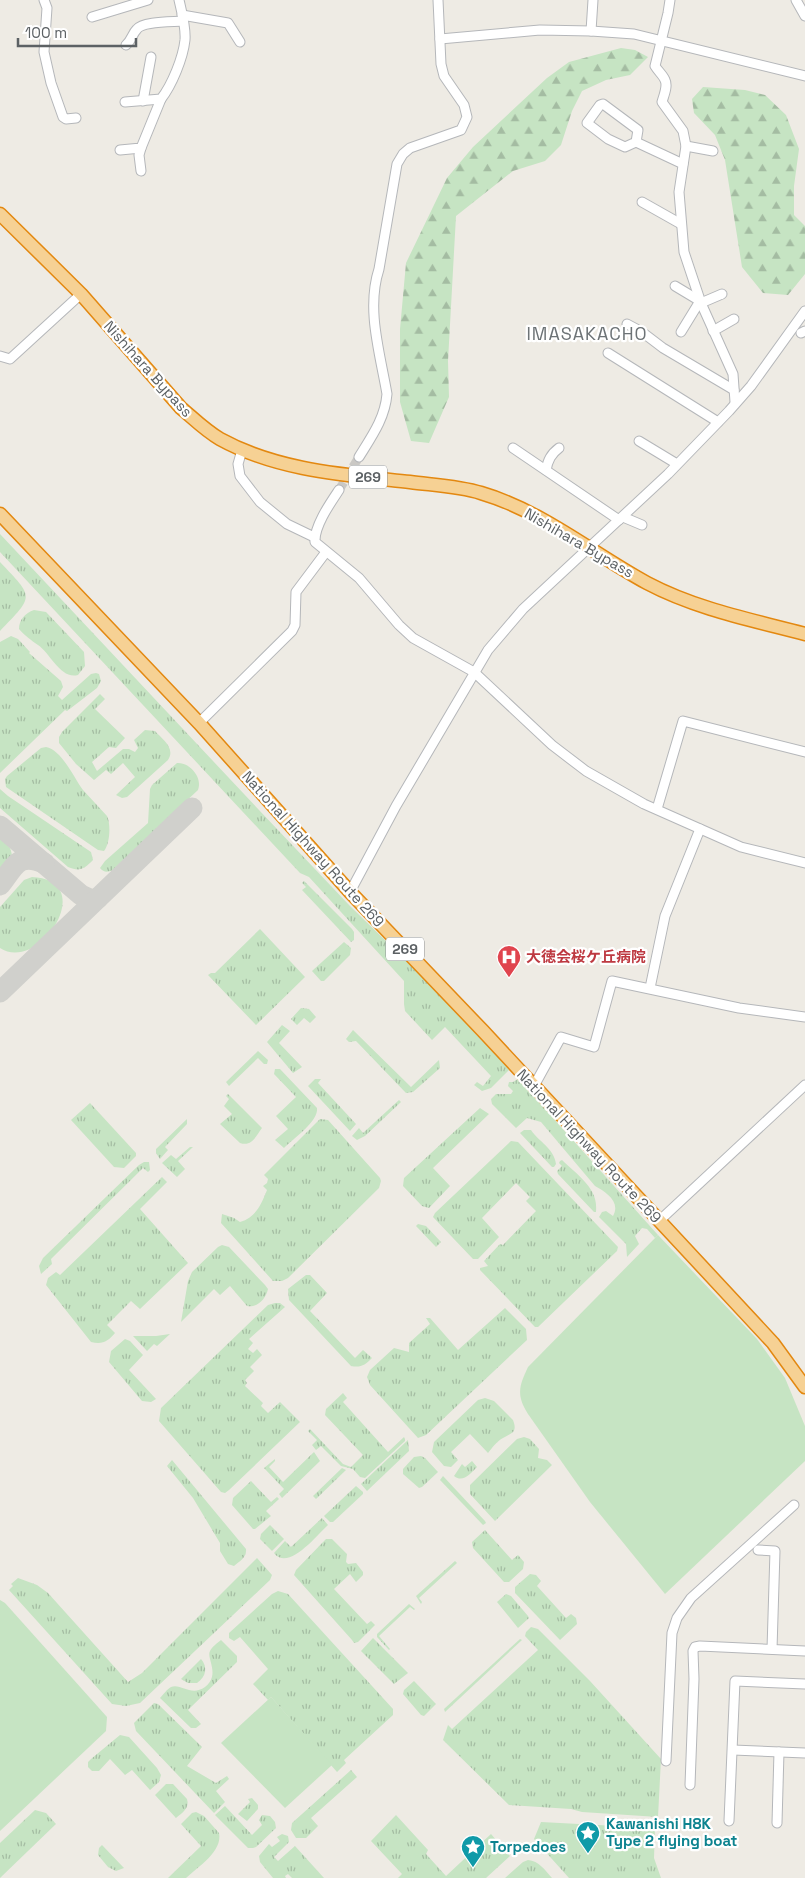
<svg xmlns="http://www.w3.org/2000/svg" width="805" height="1878" font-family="'Space Grotesk','Noto Sans JP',sans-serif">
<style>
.grass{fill:url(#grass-tufts)}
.forest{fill:url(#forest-firs)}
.pitch{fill:#c6e4c3}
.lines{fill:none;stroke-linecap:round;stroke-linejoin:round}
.taxiway{stroke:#d0d0cc;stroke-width:21}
.minor-tunnel{stroke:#cac8c4;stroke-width:9;stroke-dasharray:9 4.5;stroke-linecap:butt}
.minor-casing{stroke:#b5b7ba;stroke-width:11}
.highway-casing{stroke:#e38810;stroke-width:15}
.minor{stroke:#fff;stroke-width:9}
.highway{stroke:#f6d194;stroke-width:12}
.labels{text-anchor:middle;stroke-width:4.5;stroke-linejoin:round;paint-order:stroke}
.shield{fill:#fff;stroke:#8d9092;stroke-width:1}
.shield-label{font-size:14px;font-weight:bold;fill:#5c6164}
.street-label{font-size:15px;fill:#5c6164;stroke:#fff}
.health-label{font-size:15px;font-weight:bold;fill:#be3a42;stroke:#fff;text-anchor:start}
.culture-label{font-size:15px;font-weight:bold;fill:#0d838f;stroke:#fff;text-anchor:start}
.quarter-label{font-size:18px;letter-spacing:1px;fill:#6d7376;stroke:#fff}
</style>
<defs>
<pattern id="grass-tufts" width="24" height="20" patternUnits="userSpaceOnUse" patternTransform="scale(1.25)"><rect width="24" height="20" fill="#c6e4c3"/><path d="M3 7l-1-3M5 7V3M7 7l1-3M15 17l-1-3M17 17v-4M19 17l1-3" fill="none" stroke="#a4bca2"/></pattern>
<pattern id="forest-firs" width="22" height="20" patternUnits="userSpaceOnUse" patternTransform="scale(1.25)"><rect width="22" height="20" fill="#c6e4c3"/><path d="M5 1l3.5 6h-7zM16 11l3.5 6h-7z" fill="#a4bca2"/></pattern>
</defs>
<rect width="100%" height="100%" fill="#eeebe4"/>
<g class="grass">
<polygon points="0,534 259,810 350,906 465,1018 510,1069 491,1088 482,1091 474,1085 477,1082 483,1086 491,1076 445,1027 432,1040 405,1011 404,1004 404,981 309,877 300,873 0,552"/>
<path d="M0 562C34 598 35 595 0 631Z"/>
<path d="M34 610 46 612 84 652 85 666 78 675C61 680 50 653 38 645 31 640 25 636 19 629 19 620 25 613 34 610Z"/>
<polygon points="11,636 18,639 30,652 29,653 61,681 63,687 58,696 62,700 91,674 96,673 99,674 101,681 97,688 71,708 67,711 65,710 0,773 0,642"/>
<path d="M100 694 105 699 95 709 125 738 116 748 109 747 92 762 97 771 123 749H129L135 752 138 748 134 740 145 730 155 731C162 739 176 748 168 760L127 797 122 798 116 795 135 777 123 763 111 774 106 770 94 780 76 764 59 743V737L62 732Z"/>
<path d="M46 747C62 750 74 778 83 790 91 799 99 807 107 816 111 824 110 844 104 851L98 850 6 787 5 779 7 776 41 748Z"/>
<path d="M177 763C190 762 203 778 198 790L113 870C108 872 104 873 100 868L105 861 148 823 150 789 152 785Z"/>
<path d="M0 789 8 796 91 852 93 860C84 869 80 872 68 867L0 808Z"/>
<path d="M0 839C10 844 12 850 12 860L0 875Z"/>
<path d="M32 877C100 880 39 974 0 948V907L24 880Z"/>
<polygon points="304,881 352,929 354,932 354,940 351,942 302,890 306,887 302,883"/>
<polygon points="260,929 305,977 256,1025 208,975 211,973 215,973"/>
<polygon points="344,942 351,948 350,955 324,981 321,981 312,971"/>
<polygon points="301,1008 309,1009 316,1017 310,1023 304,1018 297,1025 291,1019"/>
<polygon points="282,1025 290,1031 279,1043 302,1067 293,1073 267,1042"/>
<polygon points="353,1030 411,1087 439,1060 440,1068 413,1092 406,1093 356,1041 349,1042 346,1039"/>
<polygon points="258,1051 268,1060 267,1064 264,1064 258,1058 229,1086 226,1082"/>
<path d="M275 1069H280L317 1108C319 1121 293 1139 284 1148L275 1140 288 1129 276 1116 296 1097 274 1074Z"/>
<polygon points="315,1079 321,1079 318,1083 356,1124 350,1131 308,1086"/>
<path d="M518 1079 658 1235 655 1238 647 1229 642 1228 635 1236 639 1244 627 1257 626 1244 599 1217 602 1212 606 1211 613 1216C621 1202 606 1192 595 1186L541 1122 527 1118 516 1128 492 1104 491 1099 496 1094H511L513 1091 508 1086 509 1082H513Z"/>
<path d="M228 1094 262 1128C256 1136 252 1147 240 1143L220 1124 232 1114 224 1106 229 1099 226 1096Z"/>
<polygon points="399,1100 401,1102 365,1136 357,1140 352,1136 359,1128 363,1133"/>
<polygon points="90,1103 136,1153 136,1156 124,1168 114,1167 71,1120"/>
<polygon points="480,1108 489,1114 433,1168 450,1186 429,1208 422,1206 403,1186 404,1178"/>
<polygon points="187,1119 187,1124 165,1147 168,1150 160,1159 156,1153 156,1149"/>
<path d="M320 1119 328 1120 380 1178 381 1181 379 1188 288 1278 282 1281H273L221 1223 222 1214 234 1218 240 1222C256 1217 261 1205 267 1190L263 1186 267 1183 268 1179 264 1175Z"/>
<path d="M524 1130H531C539 1142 554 1148 556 1164L554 1167H552L520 1133Z"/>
<polygon points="511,1141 518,1142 618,1247 617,1251 538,1327 535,1327 480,1270 480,1268 488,1266 484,1261 500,1244 503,1245 536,1211 526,1201 530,1197 516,1183 482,1218 499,1237 478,1259 473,1259 433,1217 435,1213"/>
<polygon points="190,1147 193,1147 178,1161 185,1169 177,1177 162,1163 171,1155 176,1159"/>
<path d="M562 1160C577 1175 599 1188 596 1212H594L558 1174 557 1171 562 1166 559 1163 560 1161Z"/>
<polygon points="144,1162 149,1162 150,1170 148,1172 143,1168 51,1259 52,1264 41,1274 39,1266 43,1258 139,1165"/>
<path d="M162 1177 167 1182 140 1209 188 1263 140 1309 131 1301 107 1325 115 1333C108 1341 103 1345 91 1342L46 1285 48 1278 56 1272 60 1275Z"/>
<polygon points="418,1224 426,1226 441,1242 436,1247 416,1226"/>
<path d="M222 1245 229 1247 265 1285 268 1289C266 1299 257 1308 247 1306L230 1286 220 1295 214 1289 181 1322 188 1281 192 1272 218 1247Z"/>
<path d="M306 1275H310L327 1293 310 1311 355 1358 363 1350 372 1358C365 1365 361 1368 351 1366L289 1300 288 1289Z"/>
<polygon points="275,1303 280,1303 285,1307 249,1339 253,1343 248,1349 253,1353 257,1349 262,1355 250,1367 254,1371 245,1380 247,1383 245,1386 263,1403 261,1406 268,1413 280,1402 300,1422 229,1490 225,1493 221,1492 159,1421 161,1408 268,1305"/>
<polygon points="505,1308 526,1329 527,1340 426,1435 418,1438 370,1385 367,1377 370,1370 394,1348 409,1352 409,1343 430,1324 426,1318 430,1318 458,1350"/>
<polygon points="170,1334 157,1346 154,1344 147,1351 133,1336 156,1336"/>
<polygon points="125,1339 130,1341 143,1355 129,1370 156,1399 151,1402 142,1401 109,1362 111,1351"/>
<polygon points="343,1393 347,1398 343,1402 388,1452 404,1437 405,1439 405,1441 365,1478 360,1477 353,1469 341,1466 321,1446 316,1450 312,1445 317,1440 308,1431 310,1429 343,1464 351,1467 363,1455 325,1415 326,1409"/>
<path d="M485 1398 494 1401 513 1420C518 1433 511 1433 503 1438 497 1441 492 1448 488 1453L470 1434 451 1452 458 1460 451 1467 444 1466 432 1452 434 1442 478 1400Z"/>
<polygon points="524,1437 530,1439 539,1449 538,1458 547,1460 552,1465 495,1521 470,1494 470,1485 517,1439"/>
<polygon points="408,1440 409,1451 367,1491 361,1484"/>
<polygon points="314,1452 320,1461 282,1498 279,1494 284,1489 264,1468 275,1459 275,1461 269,1467 283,1482"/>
<polygon points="421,1456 425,1458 438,1472 422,1487 419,1488 403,1474 403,1469 414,1457"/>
<path d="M172 1460 246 1549C247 1557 240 1561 234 1566L228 1564 220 1551V1543L193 1498 167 1466Z"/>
<path d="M472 1461 477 1467C470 1474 463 1483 454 1476L462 1464 465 1467Z"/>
<polygon points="342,1468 346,1470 316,1499 313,1496"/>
<polygon points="443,1476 485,1521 486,1523 483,1525 440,1480"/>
<polygon points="251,1481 271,1502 277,1497 279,1499 266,1511 271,1516 255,1529 253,1529 232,1505 233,1498"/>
<polygon points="356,1486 363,1492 363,1494 333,1522 330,1522 324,1516"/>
<path d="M322 1518 328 1525C317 1535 288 1572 274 1553L285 1541 291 1547Z"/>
<polygon points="270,1525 284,1539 272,1551 260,1539 261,1534"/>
<polygon points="485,1530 512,1560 518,1555 524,1562 523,1569 509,1582 504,1582 473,1548 472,1542"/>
<polygon points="326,1539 332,1539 347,1554 346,1562 348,1564 356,1563 363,1572 363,1575 356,1582 350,1574 334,1589 367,1624 371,1621 375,1625 358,1642 354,1643 352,1640 294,1575 296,1570"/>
<polygon points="257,1558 272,1575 270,1580 140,1703 126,1706 112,1704 9,1590 13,1586 11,1584 18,1578 37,1585 48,1593 128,1682 142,1673"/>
<polygon points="455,1561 457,1563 419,1598 422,1602 421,1604 416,1596"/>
<polygon points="530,1574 536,1575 541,1581 537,1586 566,1618 571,1614 576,1618 577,1624 560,1640 515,1593 515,1587"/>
<polygon points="278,1591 288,1594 393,1709 393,1715 344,1760 346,1763 337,1772 271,1697 268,1700 253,1684 268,1669 240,1637 234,1641 229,1638 229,1633 272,1594"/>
<polygon points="506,1594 511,1596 528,1616 529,1618 518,1628 497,1602"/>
<polygon points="409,1604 415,1609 414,1610 410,1607 379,1636 390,1649 389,1650 377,1637 377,1634"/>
<polygon points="531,1627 538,1629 590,1681 661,1759 658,1817 582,1812 571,1809 509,1805 443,1740 448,1725 452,1729 538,1650 525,1636 526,1632"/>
<polygon points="373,1638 408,1673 394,1684 361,1651"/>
<polygon points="520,1639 522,1640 445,1712 444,1709"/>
<path d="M221 1640 237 1656V1662L188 1710 201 1724 196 1728H191L160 1698C163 1695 167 1689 171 1687 181 1683 191 1697 205 1687 221 1675 206 1658 210 1651 212 1647 217 1643 221 1640Z"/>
<path d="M201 1659C208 1667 206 1677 197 1683H188L181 1679Z"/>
<polygon points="414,1681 436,1704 424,1716 421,1715 403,1694 404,1690"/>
<polygon points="154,1703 158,1704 202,1747 187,1766 216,1783 227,1776 229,1779 216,1791 225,1802 214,1813 136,1731 134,1723"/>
<polygon points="120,1735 129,1737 157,1768 161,1775 159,1782 150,1790 132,1770 125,1775 110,1759 99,1771 92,1771 88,1767 88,1762 91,1759"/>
<polygon points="351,1770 357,1777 311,1818 318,1826 306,1838 296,1838 291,1830 292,1823"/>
<path d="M166 1784H173L187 1799C190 1808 182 1813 176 1818L155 1795Z"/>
<polygon points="252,1798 258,1805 258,1809 247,1821 238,1814 250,1802 248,1799"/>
<polygon points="225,1806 252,1835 262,1825 259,1820 262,1815 270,1816 275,1822 276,1828 256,1847 253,1848 248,1848 215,1815"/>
<polygon points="35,1810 46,1813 56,1824 0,1878 0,1843"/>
<path d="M196 1812 204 1816 219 1833C223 1851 198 1867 186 1878H168L201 1846 181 1824 192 1813Z"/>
<polygon points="396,1815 428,1850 426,1854 446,1876 491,1834 510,1856 486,1878 398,1878 402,1874 371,1841"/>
<polygon points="541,1822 655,1828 654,1858 661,1878 569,1878 534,1839"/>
<polygon points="282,1834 288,1836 289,1842 274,1857 278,1861 295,1846 324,1878 292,1878 288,1874 285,1876 286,1878 273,1878 260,1862 259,1856 269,1844 272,1847 280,1841 277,1837"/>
<polygon points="102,1845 124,1868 116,1871 108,1867 98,1855 99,1848"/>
<path d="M528 1860C539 1861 545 1870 552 1878H505L523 1862Z"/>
</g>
<g class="forest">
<polygon points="621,48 635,50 648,57 630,75 606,80 582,91 572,111 561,145 545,161 513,171 456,216 448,361 449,397 429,443 411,441 400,402 400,329 406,263 447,178 473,147 547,78 569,62"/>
<polygon points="703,87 745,90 765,95 786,115 799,149 794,186 794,215 805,226 805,274 788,295 763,293 742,267 725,160 715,135 694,113 692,99"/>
</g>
<g class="pitch">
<path d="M658 1235 757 1339 785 1378 805 1426V1461L665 1594 590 1502 528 1414C516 1395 519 1386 528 1367Z"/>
<polygon points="0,1600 5,1603 107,1717 106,1731 0,1831"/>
<polygon points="271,1697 332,1765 285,1808 221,1743"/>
</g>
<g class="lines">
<g class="taxiway">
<polyline points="0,826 81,895 92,900 98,898"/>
<path d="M0 885C15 866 18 852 44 863"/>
<polyline points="0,992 192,808"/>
</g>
<polyline class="minor-tunnel" points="339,490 359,457"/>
<g class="minor-casing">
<g id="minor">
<polyline points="44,0 47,8 44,52 51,83 63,117 66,119 76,118"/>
<path d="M670 0 668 13 655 66C658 71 663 75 665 80 668 86 664 95 662 102L683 131 686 146 679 192 684 252 701 303 733 374 735 402"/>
<polyline points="796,0 805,16"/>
<polyline points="182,15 228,23 240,42"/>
<polyline points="92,17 148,0"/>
<polyline points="591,31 593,0"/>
<polyline points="440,39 540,30 591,31 634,34 805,76"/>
<path d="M126 45C132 40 132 34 137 29 143 21 173 22 183 21"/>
<polyline points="143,101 151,57"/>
<path d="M125 102 161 99C172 85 183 58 185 40 186 27 182 13 179 0"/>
<polyline points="636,142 638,130 603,104 600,105 587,123 608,139 625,147 636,142 683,164"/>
<polyline points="686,146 713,151"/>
<polyline points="141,148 139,155 141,171"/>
<polyline points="120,150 141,148 161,99"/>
<polyline points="642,202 681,224"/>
<polyline points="675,286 700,301 681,332"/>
<polyline points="701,303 722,294"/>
<polyline points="627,324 642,332 663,348 734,390"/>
<polyline points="713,331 734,319"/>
<polyline points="801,333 805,331"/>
<polyline points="608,353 718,422"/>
<polyline points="0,356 10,359 81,294"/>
<polyline points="639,441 677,464"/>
<polyline points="513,448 619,520"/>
<polyline points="242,450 238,464 240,476 260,502 287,524 314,537"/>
<path d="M359 457C372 436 385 418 387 394 380 353 366 309 379 269L397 164 403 154 410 148 461 130 467 117 464 105 444 76 441 64 438 0"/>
<path d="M546 470C548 460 551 454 559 448"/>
<path d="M339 490C331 502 314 526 315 542L359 578 399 625 413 638 474 672 552 745 586 771 644 804 741 847 805 863"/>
<polyline points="623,517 642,525"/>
<polyline points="199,723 292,631 295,625 296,592 326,552"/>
<polyline points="657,809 683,721 805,752"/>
<polyline points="350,892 396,806 488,650 523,609 668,474 729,411 751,386 805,311"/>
<polyline points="650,988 665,916 700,829"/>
<polyline points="534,1086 561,1037 594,1047 612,981 739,1008 805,1017"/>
<polyline points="659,1221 805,1085"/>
<polyline points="758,1550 775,1551 772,1649"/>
<polyline points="733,1750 805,1753"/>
<polyline points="666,1761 672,1633 677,1618 691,1598 794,1505"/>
<polyline points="690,1785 694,1679 693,1651 695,1647 700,1646 805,1651"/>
<polyline points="729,1821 735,1681 805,1684"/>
<polyline points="777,1823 779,1752"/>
</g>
</g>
<g class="highway-casing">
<g id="highway">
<path d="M0 214 81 294 181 408C194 419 206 431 220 439 278 471 346 475 410 482 433 485 459 486 481 493 542 511 592 553 647 583 696 609 752 620 805 634"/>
<polyline points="0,514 199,723 350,892 483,1031 773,1343 805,1387"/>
</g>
</g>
<use href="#minor" class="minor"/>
<use href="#highway" class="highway"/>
</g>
<defs>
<g id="hospital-pin" transform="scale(1.25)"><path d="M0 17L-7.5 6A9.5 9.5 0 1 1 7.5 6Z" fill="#e0444e" stroke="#fff"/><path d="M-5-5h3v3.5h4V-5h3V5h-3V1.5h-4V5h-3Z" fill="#fff"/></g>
<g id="sight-pin" transform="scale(1.25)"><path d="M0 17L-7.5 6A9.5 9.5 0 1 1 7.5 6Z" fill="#0f9aa8" stroke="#fff"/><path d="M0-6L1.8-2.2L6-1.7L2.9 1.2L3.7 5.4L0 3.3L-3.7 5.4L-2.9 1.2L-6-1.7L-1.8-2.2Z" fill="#fff"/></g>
</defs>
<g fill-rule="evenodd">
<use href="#hospital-pin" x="509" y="957"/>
<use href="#sight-pin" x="588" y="1833"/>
<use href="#sight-pin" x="473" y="1847"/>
</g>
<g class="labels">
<g class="shield">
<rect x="349" y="465.5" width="38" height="23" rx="4"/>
<rect x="386" y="937.5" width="38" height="23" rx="4"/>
</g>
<g class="shield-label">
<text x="368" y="482">269</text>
<text x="405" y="954">269</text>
</g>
<g class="street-label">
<text transform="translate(148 369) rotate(48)" y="5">Nishihara Bypass</text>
<text transform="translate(579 543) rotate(30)" y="5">Nishihara Bypass</text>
<text transform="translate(313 849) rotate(48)" y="5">National Highway Route 269</text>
<text transform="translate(589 1146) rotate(47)" y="5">National Highway Route 269</text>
</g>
<g class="health-label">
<text x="526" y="962">大徳会桜ケ丘病院</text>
</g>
<g class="culture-label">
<text x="606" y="1829">Kawanishi H8K<tspan x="606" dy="17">Type 2 flying boat</tspan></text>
<text x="490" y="1852">Torpedoes</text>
</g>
<g class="quarter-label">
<text x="587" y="340">IMASAKACHO</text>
</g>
</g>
<path d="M18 38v8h118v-8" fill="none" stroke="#5c6164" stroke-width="2.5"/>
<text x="25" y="38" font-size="15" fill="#5c6164" stroke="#ffffff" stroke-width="4" paint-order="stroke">100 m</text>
</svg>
